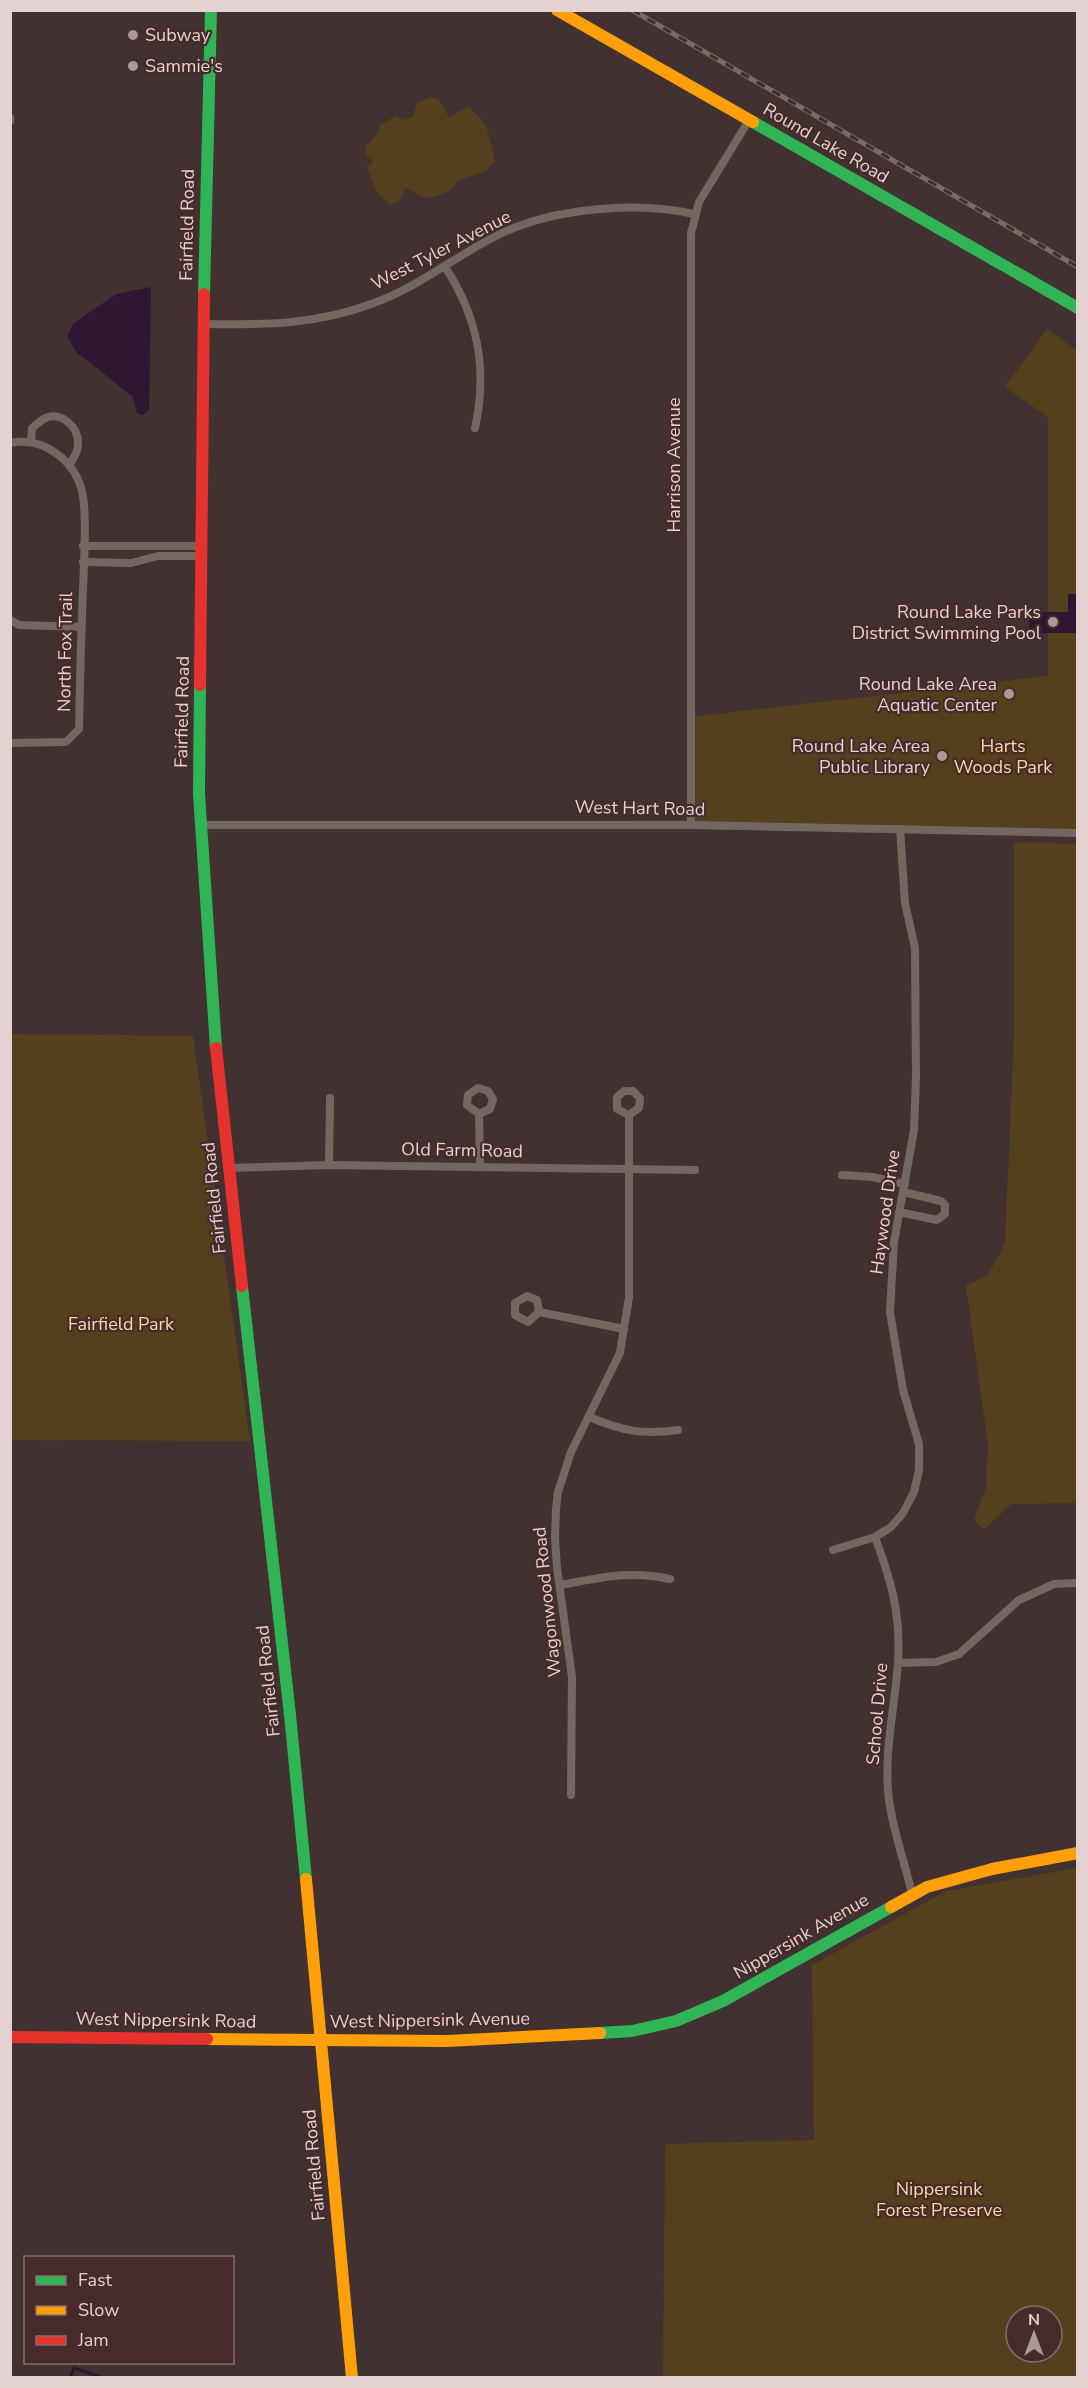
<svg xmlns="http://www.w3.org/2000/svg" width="1088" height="2388" font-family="'Nunito Sans',sans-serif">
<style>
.green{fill:#54401d;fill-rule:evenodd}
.water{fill:#301632}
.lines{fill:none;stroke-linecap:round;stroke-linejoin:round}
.stream{stroke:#301632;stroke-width:3}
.street{stroke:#746760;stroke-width:8}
.fast{stroke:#30b455;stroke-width:12}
.slow{stroke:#ff9f0a;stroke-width:12}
.jam{stroke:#e5322d;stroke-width:12}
.rail-casing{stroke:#786c67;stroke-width:5}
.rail{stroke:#472b2a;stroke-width:3;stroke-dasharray:9;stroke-linecap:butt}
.poi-dot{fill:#ab9998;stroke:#472b2a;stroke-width:2}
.labels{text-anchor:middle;stroke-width:4.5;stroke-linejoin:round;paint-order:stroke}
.poi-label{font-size:18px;fill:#e4d1d0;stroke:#472b2a;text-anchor:end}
.street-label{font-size:18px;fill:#e4d1d0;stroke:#472b2a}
.park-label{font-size:18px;fill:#fadba5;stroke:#472b2a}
</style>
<rect width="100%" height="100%" fill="#413130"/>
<g class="green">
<path d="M431 97 439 100 449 117 469 107 486 125 495 161 486 171 458 180C454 188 452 189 444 193 426 201 422 197 406 188L400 200 392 205C376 195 374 186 367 168L373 161 367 157 365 147 378 133 379 126 395 116 404 120 413 117 417 103Z"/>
<polygon points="1047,329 1077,351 1077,832 691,825 690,717 1048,676 1048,417 1005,387"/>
<polygon points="1014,842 1077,844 1078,1503 1011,1504 984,1530 974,1520 986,1487 988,1446 966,1286 988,1275 1005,1243 1014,1036"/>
<polygon points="11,1034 193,1036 250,1441 11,1440"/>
<path d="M1077 1868V2377H663L665 2144 814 2140 812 1965 946 1891ZM1016 2316H1052V2352H1016Z"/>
</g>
<g class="water">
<polygon points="151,287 149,410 143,415 137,413 132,396 76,352 67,336 73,324 116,294"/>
<polygon points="1068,594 1077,594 1077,633 1029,633 1029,612 1068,612"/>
</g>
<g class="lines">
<polyline class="stream" points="70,2378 74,2368 103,2378"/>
<g class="street">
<polyline points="10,118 10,121"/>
<path d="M445 267C478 317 488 369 475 428"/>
<path d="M203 324C265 325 316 325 374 303 419 287 455 256 498 235 552 208 636 201 694 214"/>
<path d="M31 442 32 428C37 424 43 418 48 417 63 413 77 427 78 441 79 450 74 457 70 464"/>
<path d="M10 443C45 436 77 462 83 496 87 521 84 562 83 588 81 635 80 682 79 729L66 742 10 743"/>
<polyline points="83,546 202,546"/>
<polyline points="83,562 131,563 158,556 201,556"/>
<polyline points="10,620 19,625 81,627"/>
<polyline points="201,825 691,825 1078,833"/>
<polyline points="691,825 691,233 699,202 749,120"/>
<polyline points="479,1114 467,1105 468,1095 478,1088 488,1091 493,1099 490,1109 479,1114 480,1166"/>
<polyline points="329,1165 330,1098"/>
<polyline points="229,1168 329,1165 695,1170"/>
<polyline points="842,1175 872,1177 905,1184"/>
<polyline points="899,1212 937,1220 945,1214 945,1205 941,1201 903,1192"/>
<polyline points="539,1312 528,1322 515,1315 515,1303 527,1296 537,1300 539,1312 624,1329"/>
<path d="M589 1417C623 1431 642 1435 678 1430"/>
<path d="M875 1537C891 1581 901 1613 898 1662 895 1708 883 1754 889 1800 893 1831 905 1863 912 1894"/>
<polyline points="833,1550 875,1537 891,1527 903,1513 914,1492 919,1470 919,1444 903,1390 890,1312 894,1242 914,1130 916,1077 915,948 905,903 900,829"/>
<path d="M560 1585C601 1578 628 1570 670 1579"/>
<polyline points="898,1663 936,1662 959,1654 1019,1600 1054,1584 1077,1583"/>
<polyline points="571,1795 572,1677 557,1568 555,1538 556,1509 558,1492 571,1452 620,1353 629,1297 629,1115 639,1108 640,1098 633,1091 624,1091 617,1097 617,1109 629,1115"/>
</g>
<g class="fast">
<polyline points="753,122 1078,308"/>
<polyline points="204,294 211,10"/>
<polyline points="200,685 199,794 216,1048"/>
<polyline points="242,1286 290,1715 306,1879"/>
<polyline points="600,2033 632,2031 676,2021 723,2001 891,1907"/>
</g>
<g class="slow">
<polyline points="557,10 753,122"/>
<polyline points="306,1879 352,2378"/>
<polyline points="891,1907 927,1887 992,1869 1078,1853"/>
<polyline points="207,2039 447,2041 600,2033"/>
</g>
<g class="jam">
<polyline points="200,685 204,294"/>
<polyline points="216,1048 242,1286"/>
<polyline points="10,2037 207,2039"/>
</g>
<g class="rail-casing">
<polyline id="rail" points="632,10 1078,267"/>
</g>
<use href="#rail" class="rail"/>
</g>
<g class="poi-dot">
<circle cx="133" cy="35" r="6"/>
<circle cx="133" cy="66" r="6"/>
<circle cx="1053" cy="622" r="6"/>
<circle cx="1009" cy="694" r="6"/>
<circle cx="942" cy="756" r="6"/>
</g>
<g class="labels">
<g class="poi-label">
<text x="145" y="41" text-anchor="start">Subway</text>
<text x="145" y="72" text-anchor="start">Sammie's</text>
<text x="1041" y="618">Round Lake Parks<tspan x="1041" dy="21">District Swimming Pool</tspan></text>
<text x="997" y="690">Round Lake Area<tspan x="997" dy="21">Aquatic Center</tspan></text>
<text x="930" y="752">Round Lake Area<tspan x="930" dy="21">Public Library</tspan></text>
</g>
<g class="street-label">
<text transform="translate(826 143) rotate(30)" y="6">Round Lake Road</text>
<text transform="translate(187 225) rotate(-89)" y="6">Fairfield Road</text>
<text transform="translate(441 250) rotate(-27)" y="6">West Tyler Avenue</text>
<text transform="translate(674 465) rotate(-90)" y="6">Harrison Avenue</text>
<text transform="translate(65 652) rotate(-89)" y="6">North Fox Trail</text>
<text transform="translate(182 712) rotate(-89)" y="6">Fairfield Road</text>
<text transform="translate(640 808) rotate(1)" y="6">West Hart Road</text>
<text transform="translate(462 1150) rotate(1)" y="6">Old Farm Road</text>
<text transform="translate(214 1198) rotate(-96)" y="6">Fairfield Road</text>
<text transform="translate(885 1212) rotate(-82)" y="6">Haywood Drive</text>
<text transform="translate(547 1602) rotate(-96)" y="6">Wagonwood Road</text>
<text transform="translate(268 1681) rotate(-96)" y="6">Fairfield Road</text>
<text transform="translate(877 1714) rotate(-85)" y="6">School Drive</text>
<text transform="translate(801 1936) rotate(-30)" y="6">Nippersink Avenue</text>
<text transform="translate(166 2020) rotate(1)" y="6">West Nippersink Road</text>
<text transform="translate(430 2020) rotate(-1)" y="6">West Nippersink Avenue</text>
<text transform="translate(314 2165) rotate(-95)" y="6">Fairfield Road</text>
</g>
<g class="park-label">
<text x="1003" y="752">Harts<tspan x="1003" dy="21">Woods Park</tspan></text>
<text x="121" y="1330">Fairfield Park</text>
<text x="939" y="2195">Nippersink<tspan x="939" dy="21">Forest Preserve</tspan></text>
</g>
</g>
<rect width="1088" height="2388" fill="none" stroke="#e4d1d0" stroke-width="24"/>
<rect x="24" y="2256" width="210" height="108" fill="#472b2a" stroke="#866d6c" stroke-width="1.5"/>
<rect x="36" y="2276" width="30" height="9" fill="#30b455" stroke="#866d6c" stroke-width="1.5"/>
<text x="78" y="2286" font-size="18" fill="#e4d1d0">Fast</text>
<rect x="36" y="2306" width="30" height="9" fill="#ff9f0a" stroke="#866d6c" stroke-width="1.5"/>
<text x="78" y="2316" font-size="18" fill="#e4d1d0">Slow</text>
<rect x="36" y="2336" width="30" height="9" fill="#e5322d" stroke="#866d6c" stroke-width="1.5"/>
<text x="78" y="2346" font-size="18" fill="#e4d1d0">Jam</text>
<g transform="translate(1034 2334)"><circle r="28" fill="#472b2a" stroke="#866d6c" stroke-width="1.5"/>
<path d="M0-4.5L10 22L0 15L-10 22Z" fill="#ab9998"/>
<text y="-9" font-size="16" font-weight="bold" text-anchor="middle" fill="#e4d1d0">N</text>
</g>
</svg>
